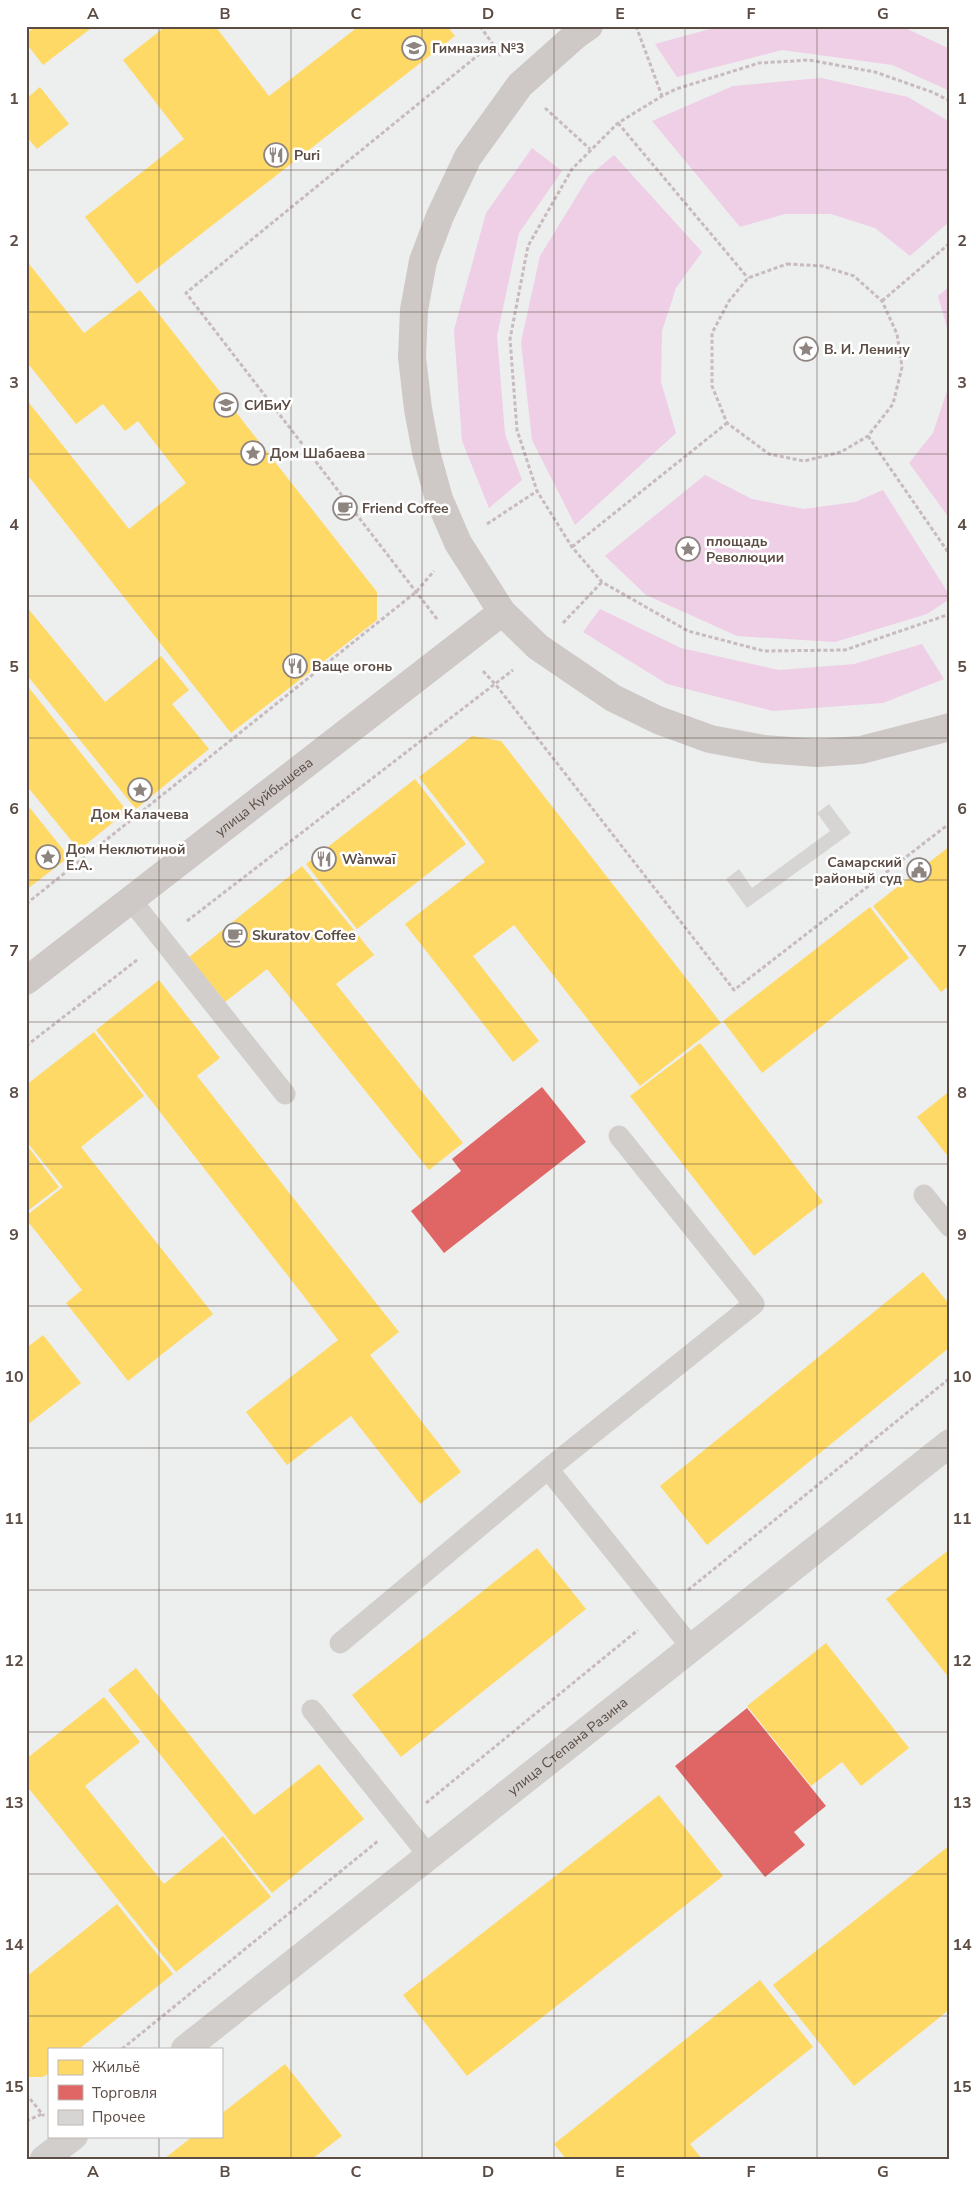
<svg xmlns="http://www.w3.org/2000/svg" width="976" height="2185" font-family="'Nunito Sans',sans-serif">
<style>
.green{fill:#efcfe6}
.homes{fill:#ffd966}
.shops{fill:#e06666}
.building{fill:#d6d5d4}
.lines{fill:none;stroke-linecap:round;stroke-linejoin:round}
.path{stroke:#c8bbc0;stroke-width:3;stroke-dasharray:4 2.5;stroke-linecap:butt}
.lane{stroke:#d1cecb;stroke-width:21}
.street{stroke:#d1cecb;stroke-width:28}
.primary{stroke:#cec9c6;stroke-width:28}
.grid{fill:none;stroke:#5b4c44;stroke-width:1;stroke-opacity:0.55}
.labels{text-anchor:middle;stroke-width:5;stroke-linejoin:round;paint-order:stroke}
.poi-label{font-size:14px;font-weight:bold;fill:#5b4c44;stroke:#fff;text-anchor:start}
.street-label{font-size:14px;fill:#5b4c44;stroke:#fff}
.neatline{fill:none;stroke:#5b4c44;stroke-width:2}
.grid-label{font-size:16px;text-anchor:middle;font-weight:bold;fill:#5b4c44}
</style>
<rect width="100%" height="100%" fill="#edeeee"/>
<g class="green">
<polygon points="721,26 901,26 950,49 950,91 892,65 782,50 677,77 655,44"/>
<polygon points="821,78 908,97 950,122 950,221 910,256 875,228 831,214 785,214 740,227 652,121 733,86"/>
<polygon points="532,148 562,171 519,233 497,336 505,434 522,480 489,508 462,441 454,330 486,213"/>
<polygon points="614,155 702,252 676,288 662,331 661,382 676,433 575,525 532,440 521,342 540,256 589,176"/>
<polygon points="950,286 950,338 938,296"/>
<polygon points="950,382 950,519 909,463 933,433"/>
<polygon points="705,475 752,499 804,509 855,502 883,490 950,596 950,599 927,614 835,642 737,636 646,595 605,556"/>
<polygon points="600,609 681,648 779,670 854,664 922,644 944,679 883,703 773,711 667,684 583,632"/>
</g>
<g class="homes">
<polygon points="36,26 94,26 43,65 26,43 26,34"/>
<polygon points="166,26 215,26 269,96 359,26 447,26 455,36 137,284 85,217 184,139 123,60"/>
<polygon points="40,87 69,124 37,149 26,136 26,99"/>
<polygon points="26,260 84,333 140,290 377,592 377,620 231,733 26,473 26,399 129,529 186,483 138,421 125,431 103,404 76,424 26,361"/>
<polygon points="26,606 105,702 161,656 189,690 172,704 209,749 136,809 26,674"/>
<polygon points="26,684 127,811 79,850 26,785"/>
<polygon points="472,736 501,741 721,1023 640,1086 514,925 473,956 539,1041 513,1062 405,924 485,862 419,777"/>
<polygon points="415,779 466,844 357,929 306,864"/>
<polygon points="26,803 69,857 26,890"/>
<polygon points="950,846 950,985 941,992 873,906"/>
<polygon points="302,866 374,955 336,984 463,1143 429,1170 267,969 225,1002 189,957"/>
<polygon points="870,907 909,958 762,1073 723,1021"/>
<polygon points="159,980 220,1058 197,1076 399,1332 370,1355 461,1472 420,1504 351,1416 287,1465 246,1412 338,1340 96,1030"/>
<polygon points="94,1032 144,1096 81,1147 213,1314 128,1381 66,1303 82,1290 26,1219 26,1216 63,1187 26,1141 26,1085"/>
<polygon points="700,1043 823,1202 754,1256 630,1096"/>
<polygon points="950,1091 950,1159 917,1117"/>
<polygon points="26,1144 59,1187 26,1212"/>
<polygon points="923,1272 950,1305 950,1347 707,1545 660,1486"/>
<polygon points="43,1335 81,1383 26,1426 26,1342 29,1346"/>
<polygon points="537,1548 586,1609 401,1757 352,1695"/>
<polygon points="950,1549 950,1679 886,1599"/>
<polygon points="826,1643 909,1748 861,1786 842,1762 811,1786 747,1706"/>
<polygon points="136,1668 254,1815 319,1764 364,1819 272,1893 108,1690"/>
<polygon points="104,1697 140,1742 85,1786 164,1884 223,1836 271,1897 176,1972 26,1785 26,1759"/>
<polygon points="659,1795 723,1876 467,2076 403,1995"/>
<polygon points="950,1845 950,2009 854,2086 773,1985"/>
<polygon points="117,1904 173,1974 79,2049 49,2049 49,2073 43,2077 26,2077 26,1977"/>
<polygon points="760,1980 813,2047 690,2144 702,2159 566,2159 554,2144"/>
<polygon points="285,2064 342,2136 312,2159 164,2159 193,2136 221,2136 221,2114"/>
</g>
<g class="shops">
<polygon points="542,1087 586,1142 444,1253 411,1211 461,1171 452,1159"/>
<polygon points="747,1708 826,1806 794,1832 805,1845 765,1877 675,1766"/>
</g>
<polygon class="building" points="829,804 851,833 747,908 726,879 739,869 752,888 830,831 817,813"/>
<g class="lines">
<g class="path">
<polyline points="480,26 501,56"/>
<polyline points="636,26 662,96"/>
<polyline points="950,101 932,92 875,72 809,60 759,63 676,89 662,96 618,123 572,169 528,246 510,339 517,430 537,491 572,547 602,582 688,631 764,651 845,650 950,614"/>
<polyline points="545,108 590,149"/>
<polyline points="618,123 748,278"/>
<polygon points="787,264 822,266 854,276 882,301 897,334 902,367 893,404 868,436 841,452 804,461 769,454 727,423 712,386 712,333 729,301 748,278"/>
<polyline points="882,301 950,243"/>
<polyline points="868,436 950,555"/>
<polyline points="487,524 537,491"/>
<polyline points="572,547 727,423"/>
<polyline points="437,619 186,293 493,43"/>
<polyline points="563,623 602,582"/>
<polyline points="483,671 496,685 734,990 950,823"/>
<polyline points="26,904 416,592 434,571"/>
<polyline points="187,921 513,670"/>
<polyline points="26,1046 137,960"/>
<polyline points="688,1590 950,1378"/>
<polyline points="426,1803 638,1630"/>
<polyline points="122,2049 378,1841"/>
<polyline points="26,2094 44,2116"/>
<polyline points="26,2121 42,2114"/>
</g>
<g class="lane">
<polyline points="131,900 285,1094"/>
<polyline points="619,1136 754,1304 548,1469 692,1648"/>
<polyline points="924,1195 950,1227"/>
<polyline points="340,1643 548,1469"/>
<polyline points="312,1710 429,1856"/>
</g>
<g class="street">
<path id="s1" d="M185 2049 950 1443"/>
<polyline points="44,2159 74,2136"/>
</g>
<g class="primary">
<polyline points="589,26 576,35 520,85 468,157 440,216 423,261 414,310 412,357 418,409 426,452 439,499 458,543 502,612 538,647 613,698 658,720 710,739 764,749 817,753 861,750 950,727"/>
<path id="s2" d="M26 981 502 612"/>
</g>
</g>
<path class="grid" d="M159 26V2049M291 26V2159M422 26V2159M554 26V2159M685 26V2159M817 26V2159M26 170H950M26 312H950M26 454H950M26 596H950M26 738H950M26 880H950M26 1022H950M26 1164H950M26 1306H950M26 1448H950M26 1590H950M26 1732H950M26 1874H950M26 2016H950M159 2136V2159"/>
<defs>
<g id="school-ring" transform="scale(1.25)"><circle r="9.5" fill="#fff" stroke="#8e8580" stroke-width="1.5"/><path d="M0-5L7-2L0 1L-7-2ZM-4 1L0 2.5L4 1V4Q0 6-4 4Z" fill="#8e8580"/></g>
<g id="restaurant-ring" transform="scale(1.25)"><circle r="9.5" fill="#fff" stroke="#8e8580" stroke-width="1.5"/><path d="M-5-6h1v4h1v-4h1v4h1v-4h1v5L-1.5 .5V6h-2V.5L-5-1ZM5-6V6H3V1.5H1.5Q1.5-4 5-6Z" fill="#8e8580"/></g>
<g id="sight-ring" transform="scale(1.25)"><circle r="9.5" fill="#fff" stroke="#8e8580" stroke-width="1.5"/><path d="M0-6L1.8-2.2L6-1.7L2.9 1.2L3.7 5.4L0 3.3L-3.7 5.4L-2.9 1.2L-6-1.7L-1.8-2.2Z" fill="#8e8580"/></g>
<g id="university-ring" transform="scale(1.25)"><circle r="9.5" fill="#fff" stroke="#8e8580" stroke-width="1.5"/><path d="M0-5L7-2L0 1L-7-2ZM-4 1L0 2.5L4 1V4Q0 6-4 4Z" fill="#8e8580"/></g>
<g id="cafe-ring" transform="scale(1.25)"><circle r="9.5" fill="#fff" stroke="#8e8580" stroke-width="1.5"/><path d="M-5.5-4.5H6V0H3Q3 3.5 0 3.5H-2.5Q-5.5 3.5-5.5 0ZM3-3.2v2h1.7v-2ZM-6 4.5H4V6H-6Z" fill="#8e8580"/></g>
<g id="civic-ring" transform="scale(1.25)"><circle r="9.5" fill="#fff" stroke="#8e8580" stroke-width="1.5"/><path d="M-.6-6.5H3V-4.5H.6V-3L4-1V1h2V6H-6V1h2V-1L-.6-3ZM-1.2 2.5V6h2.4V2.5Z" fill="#8e8580"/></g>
</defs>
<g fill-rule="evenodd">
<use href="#school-ring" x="414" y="48"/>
<use href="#restaurant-ring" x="276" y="155"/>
<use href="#sight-ring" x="806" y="349"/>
<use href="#university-ring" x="226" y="405"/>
<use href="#sight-ring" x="253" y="453"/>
<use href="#cafe-ring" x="345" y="508"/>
<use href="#sight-ring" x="688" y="549"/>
<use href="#restaurant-ring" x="295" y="666"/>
<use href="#sight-ring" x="140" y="790"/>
<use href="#sight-ring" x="48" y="857"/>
<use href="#restaurant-ring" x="324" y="859"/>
<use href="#civic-ring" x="919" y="870"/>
<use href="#cafe-ring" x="235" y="935"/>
</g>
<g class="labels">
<g class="poi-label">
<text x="432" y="53">Гимназия №3</text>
<text x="294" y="160">Puri</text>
<text x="824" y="354">В. И. Ленину</text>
<text x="244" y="410">СИБиУ</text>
<text x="270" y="458">Дом Шабаева</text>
<text x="362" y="513">Friend Coffee</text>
<text x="706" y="546">площадь<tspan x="706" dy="16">Революции</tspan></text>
<text x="312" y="671">Ваще огонь</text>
<text x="140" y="819" text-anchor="middle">Дом Калачева</text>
<text x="66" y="854">Дом Неклютиной<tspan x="66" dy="16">Е.А.</tspan></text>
<text x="342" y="864">Wànwaī</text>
<text x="902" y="867" text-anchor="end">Самарский<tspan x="902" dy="16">районый суд</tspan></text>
<text x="252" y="940">Skuratov Coffee</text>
</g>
<g class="street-label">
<text dy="5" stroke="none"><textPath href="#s2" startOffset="301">улица Куйбышева</textPath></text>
<text dy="5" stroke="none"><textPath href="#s1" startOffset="488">улица Степана Разина</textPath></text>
</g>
</g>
<rect width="976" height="2185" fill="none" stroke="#ffffff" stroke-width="55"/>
<rect x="48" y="2048" width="175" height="90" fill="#ffffff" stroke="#bdb7b4"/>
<rect x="58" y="2060" width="25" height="15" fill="#ffd966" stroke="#bdb7b4"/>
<text x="92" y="2072" font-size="15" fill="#5b4c44">Жильё</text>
<rect x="58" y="2085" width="25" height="15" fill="#e06666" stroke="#bdb7b4"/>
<text x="92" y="2098" font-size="15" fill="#5b4c44">Торговля</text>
<rect x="58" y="2110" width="25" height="15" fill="#d6d5d4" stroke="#bdb7b4"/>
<text x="92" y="2122" font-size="15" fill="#5b4c44">Прочее</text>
<rect x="28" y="28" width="920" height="2130" class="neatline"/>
<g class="grid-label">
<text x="93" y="19">A</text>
<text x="225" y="19">B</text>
<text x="356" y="19">C</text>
<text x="488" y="19">D</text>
<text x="620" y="19">E</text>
<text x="751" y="19">F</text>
<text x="883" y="19">G</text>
<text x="14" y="104">1</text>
<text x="962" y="104">1</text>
<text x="14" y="246">2</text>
<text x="962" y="246">2</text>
<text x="14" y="388">3</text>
<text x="962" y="388">3</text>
<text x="14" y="530">4</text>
<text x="962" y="530">4</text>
<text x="14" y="672">5</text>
<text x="962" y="672">5</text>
<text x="14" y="814">6</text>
<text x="962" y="814">6</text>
<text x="14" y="956">7</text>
<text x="962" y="956">7</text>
<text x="14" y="1098">8</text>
<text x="962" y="1098">8</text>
<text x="14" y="1240">9</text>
<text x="962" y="1240">9</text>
<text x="14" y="1382">10</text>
<text x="962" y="1382">10</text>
<text x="14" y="1524">11</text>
<text x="962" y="1524">11</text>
<text x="14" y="1666">12</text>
<text x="962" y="1666">12</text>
<text x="14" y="1808">13</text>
<text x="962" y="1808">13</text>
<text x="14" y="1950">14</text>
<text x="962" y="1950">14</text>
<text x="14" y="2092">15</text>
<text x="962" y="2092">15</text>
<text x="93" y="2177">A</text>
<text x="225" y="2177">B</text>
<text x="356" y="2177">C</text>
<text x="488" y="2177">D</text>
<text x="620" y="2177">E</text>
<text x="751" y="2177">F</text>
<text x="883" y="2177">G</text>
</g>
</svg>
